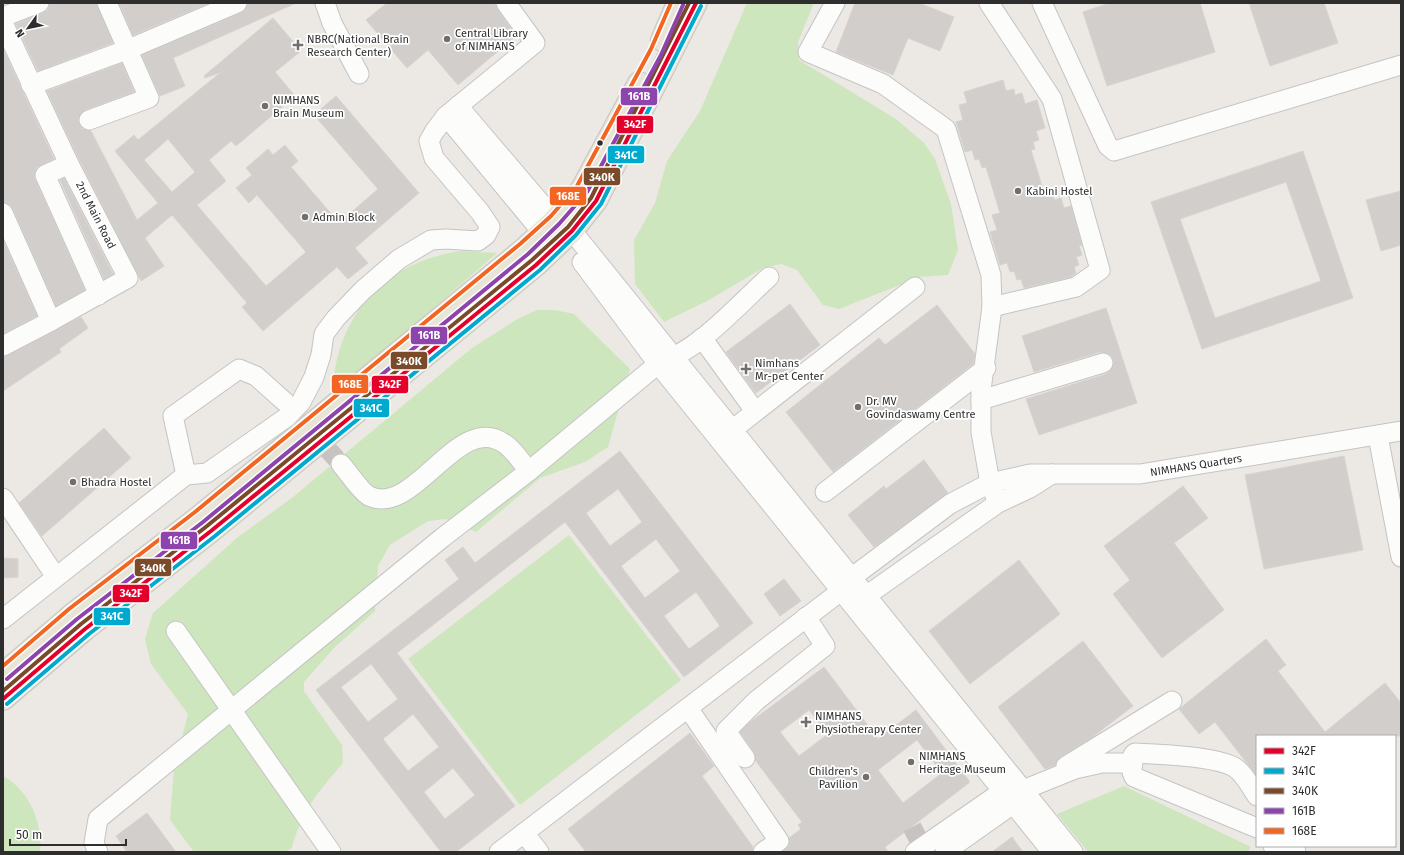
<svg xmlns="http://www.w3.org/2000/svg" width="1404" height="855" font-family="'Fira Sans',sans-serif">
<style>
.green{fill:#cee6be}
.building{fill:#d1cecb;stroke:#d7d4d0;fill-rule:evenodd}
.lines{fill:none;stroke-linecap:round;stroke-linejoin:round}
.minor-tunnel{stroke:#c6c3c0;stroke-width:19;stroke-dasharray:19 10;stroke-linecap:butt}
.minor-casing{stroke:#c5c4c5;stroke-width:21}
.major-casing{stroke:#c6c5c4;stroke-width:24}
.minor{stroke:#fcfcfb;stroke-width:19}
.major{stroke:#e8e4d6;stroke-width:22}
.bus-1-casing{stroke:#fff;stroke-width:7}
.bus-2-casing{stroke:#fff;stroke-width:7}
.bus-3-casing{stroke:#fff;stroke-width:7}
.bus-4-casing{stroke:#fff;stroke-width:7}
.bus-5-casing{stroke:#fff;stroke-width:7}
.bus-1{stroke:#e4002b;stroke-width:4}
.bus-2{stroke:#00a9ce;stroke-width:4}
.bus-3{stroke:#7a4b2a;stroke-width:4}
.bus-4{stroke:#8e44ad;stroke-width:4}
.bus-5{stroke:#f26522;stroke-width:4}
.poi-dot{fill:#706f6e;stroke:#fff;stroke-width:1.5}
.bus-dot{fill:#2e2e2e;stroke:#fff;stroke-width:1.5}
.labels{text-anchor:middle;stroke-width:3.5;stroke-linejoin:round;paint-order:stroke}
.poi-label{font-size:11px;fill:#2e2e2e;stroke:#fff;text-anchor:start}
.street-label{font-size:11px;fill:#2e2e2e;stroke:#fff}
.line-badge{stroke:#fff;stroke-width:1.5}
.badge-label{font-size:11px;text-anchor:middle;font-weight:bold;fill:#fff}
</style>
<rect width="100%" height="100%" fill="#ece8e4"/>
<g class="green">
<polygon points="747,3 814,3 798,42 799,60 896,119 924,143 935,159 951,204 958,250 948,275 920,277 839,309 823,305 797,270 781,264 763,268 707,301 664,322 635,284 634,240 655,203 667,161 700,111"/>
<path d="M460 251 497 253 332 396C335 317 382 263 460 251Z"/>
<path d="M537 310H555L574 314 630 369 608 447 585 462 540 478 476 532 446 519 428 521 390 545 378 566 375 611 334 648 304 682V691L342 745 343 763C318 792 302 810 292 848L285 852H194L170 820 174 769 188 714 151 664 145 639 153 613 238 537 293 497 472 348 519 318Z"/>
<polygon points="569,535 681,680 520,805 408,659"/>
<path d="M3 776C29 790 43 823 40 852H4Z"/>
<polygon points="1124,786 1251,847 1247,852 1088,852 1057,814"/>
</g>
<g class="building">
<polygon points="50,3 96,3 113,43 38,71 16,24 43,13 48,10"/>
<polygon points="119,3 209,3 133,35"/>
<polygon points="248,3 296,3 173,58 185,86 160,96 142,55 241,13 246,9"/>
<polygon points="387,3 495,3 497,9 516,36 458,85 428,50 407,68 366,20"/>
<polygon points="855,3 919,3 954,17 940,51 908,38 893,75 836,52"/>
<polygon points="1110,3 1200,3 1215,52 1107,86 1083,12"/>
<polygon points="1249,3 1324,3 1338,43 1270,66"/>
<path d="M273 18 301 51 275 72 295 96 236 146 231 141 209 160 226 181 197 205 266 286 306 252 257 195 249 203 236 188 252 175 246 168 268 149 273 155 285 145 298 161 291 167 339 223 378 189 314 115 336 96 419 193 355 248 368 263 348 279 337 267 263 331 242 307 247 303 172 215 145 238 164 266 141 281 79 159 47 91 122 63 134 92 85 110 78 118 79 123 82 129 91 131 137 220 158 203 115 151 134 135 138 140 221 72 205 78 204 76ZM168 139 195 172 172 192 144 160Z"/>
<polygon points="3,49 54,159 36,168 34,174 35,179 85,290 56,306 13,209 9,204 3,202"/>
<polygon points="1003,80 1006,91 1014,89 1015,95 1022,93 1025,104 1037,100 1045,128 1036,131 1039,140 1033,142 1035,149 1031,150 1045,196 1053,194 1054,200 1061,198 1064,208 1071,206 1082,245 1079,246 1082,255 1076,257 1079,265 1074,267 1076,273 1071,277 1024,288 1021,279 1017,280 1014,271 1010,272 1007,263 1000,265 990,232 997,230 992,215 1000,213 986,167 982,168 979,159 975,160 972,150 965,152 956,122 963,120 959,105 967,103 964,92"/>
<path d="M1303 151 1353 298 1202 349 1151 202ZM1286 182 1321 281 1215 318 1180 219Z"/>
<polygon points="64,178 113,274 104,279 60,180"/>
<polygon points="1401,191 1401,245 1381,251 1366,200"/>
<polygon points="3,240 37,316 3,334"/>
<polygon points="790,304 820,345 756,393 726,352"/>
<polygon points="937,305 975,354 973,364 833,472 786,412 879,338 885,345"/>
<polygon points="1106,308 1137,403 1039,435 1026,399 1106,374 1111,370 1114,360 1110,355 1100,352 1034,372 1022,336"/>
<polygon points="81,317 88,328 59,349 61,352 3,391 3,357"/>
<polygon points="104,428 131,458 42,536 19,503"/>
<path d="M620 451 753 623 684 677 565 522 397 653 515 806 456 852H441L316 690 459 579 445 560 463 547 475 563ZM618 489 642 522 610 546 586 513ZM656 539 680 571 645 598 621 566ZM696 592 720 626 689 649 664 616ZM371 664 398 699 368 722 341 687ZM413 714 439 747 408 771 383 739ZM453 768 475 795 445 819 424 792Z"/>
<polygon points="1344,456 1363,550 1264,569 1245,475"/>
<polygon points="924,460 948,493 874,547 848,515 884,486 886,489"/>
<polygon points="1183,486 1208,518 1174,543 1224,610 1162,658 1113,594 1130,580 1104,546"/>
<polygon points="3,558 18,559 18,577 3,578"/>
<polygon points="1019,560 1060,614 970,684 929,631"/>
<polygon points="784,579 801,601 780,616 764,594"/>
<polygon points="1266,639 1286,665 1278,671 1325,732 1385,683 1401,703 1401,736 1257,736 1257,776 1215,722 1199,734 1179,709"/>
<polygon points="1083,641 1133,706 1091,738 1060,757 1055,765 1045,769 998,707"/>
<path d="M824 667 878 739 916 710 970 782 885 847 888 852H782L789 846V838L801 829 798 825 802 822 755 760 754 752 740 732 749 723ZM809 710 828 734 799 756 780 732ZM917 740 942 773 903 803 878 770Z"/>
<polygon points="690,733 714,766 702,776 753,847 752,852 586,852 568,829"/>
<polygon points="147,813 176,852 127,852 116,836"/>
<polygon points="1012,837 1023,852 992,852"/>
</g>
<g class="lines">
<g class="minor-tunnel">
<polyline points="285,402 341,464"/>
<polyline points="912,827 925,852"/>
</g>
<g class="minor-casing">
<g id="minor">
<polyline points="325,3 332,23 359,74"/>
<polyline points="835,3 808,52 883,84 946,129 991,275 992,307 981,390 981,432 990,483 998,503"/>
<polyline points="989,3 1052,99 1100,270 1076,287 992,307"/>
<polyline points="1042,3 1108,146 1114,151 1401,65"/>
<polyline points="3,17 39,3"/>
<polyline points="3,23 69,164 128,278 51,321 3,346"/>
<polyline points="31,85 129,49 237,3"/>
<polyline points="458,106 555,220"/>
<polyline points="446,116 542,232"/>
<polyline points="89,120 149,98 107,3"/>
<polyline points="69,164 45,175 99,295"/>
<polyline points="3,213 51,321"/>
<polyline points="572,231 1073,852"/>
<polyline points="582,262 658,364 1052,852"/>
<polyline points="702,338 755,411"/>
<polyline points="981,400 1103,363"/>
<polyline points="732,430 915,287"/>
<polyline points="1378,436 1401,557"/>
<path d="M341 464C348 472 361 492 369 496 415 518 458 410 505 444 514 450 522 463 529 471"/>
<polyline points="186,475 173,416 239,369 256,376 285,402"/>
<polyline points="825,492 986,368"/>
<polyline points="3,498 56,577"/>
<polyline points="856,603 998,503 1030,488 1052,474"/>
<polyline points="3,619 186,475 207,473 287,417 301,402 314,377 321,355 324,334 336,318 363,290 399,259 431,240 446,239 478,241 486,235 490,227 480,212 434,158 429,141 434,132 446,116 535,43 506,3"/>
<polyline points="176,631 331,852"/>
<polyline points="688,708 779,841 763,852"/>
<polyline points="745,758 726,731 756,701 825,646 806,617"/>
<polyline points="1066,766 1172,701"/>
<path d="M1257 796C1250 786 1244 773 1234 767 1216 756 1157 754 1135 753L1133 755 1132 772 1134 777 1257 828"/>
<polyline points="524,833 539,852"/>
<polyline points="1273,846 1277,852"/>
<polyline points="1292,846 1296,852"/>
<path d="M98 852 94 843 98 819 442 538 529 471 658 364C700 349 736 307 769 277"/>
<polyline points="499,852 841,591 851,578 950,504 990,483 1030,474 1140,474 1401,431"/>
<polyline points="915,852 1003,791 1011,783"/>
<polyline points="945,852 1013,804 1023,790 1075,769 1102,763 1133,763"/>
</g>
</g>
<g class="major-casing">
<g id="major">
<polyline points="662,40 678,3"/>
<polyline points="3,674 73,614 199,517 524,249 555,220 582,189 639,83"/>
<polyline points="3,699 85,629 211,531 536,265 572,231 596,201 696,3"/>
</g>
</g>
<use href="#minor" class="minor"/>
<use href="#major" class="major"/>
<g class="bus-1-casing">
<polyline id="bus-1" points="3,699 85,629 211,531 536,265 572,231 596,201 696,3"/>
</g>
<g class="bus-2-casing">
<polyline id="bus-2" points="7,704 89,634 215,536 540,270 576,235 601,204 701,6"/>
</g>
<g class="bus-3-casing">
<polyline id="bus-3" points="3,691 81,624 207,526 532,260 568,227 591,198 689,3"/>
</g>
<g class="bus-4-casing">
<polyline id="bus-4" points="7,679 77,619 203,522 528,254 559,224 587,192 661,55 683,5"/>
</g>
<g class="bus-5-casing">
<polyline id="bus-5" points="3,666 69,609 195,512 520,244 551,216 577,186 651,49 671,3"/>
</g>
<use href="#bus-1" class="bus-1"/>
<use href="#bus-2" class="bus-2"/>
<use href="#bus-3" class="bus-3"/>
<use href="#bus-4" class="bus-4"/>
<use href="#bus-5" class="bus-5"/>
</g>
<g class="poi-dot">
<circle cx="447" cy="39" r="4"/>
<path d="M296 39h4v4h4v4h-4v4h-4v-4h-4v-4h4z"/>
<circle cx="265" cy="106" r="4"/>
<circle cx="1018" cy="191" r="4"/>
<circle cx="305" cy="217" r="4"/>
<path d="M744 363h4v4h4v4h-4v4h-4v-4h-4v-4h4z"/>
<circle cx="858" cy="407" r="4"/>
<circle cx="73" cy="482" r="4"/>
<path d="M804 716h4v4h4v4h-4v4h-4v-4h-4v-4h4z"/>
<circle cx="911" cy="762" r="4"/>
<circle cx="866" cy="777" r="4"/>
</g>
<circle class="bus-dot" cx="600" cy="143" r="3.5"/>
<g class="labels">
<g class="poi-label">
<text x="455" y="37">Central Library<tspan x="455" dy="13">of NIMHANS</tspan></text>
<text x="307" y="43">NBRC(National Brain<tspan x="307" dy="13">Research Center)</tspan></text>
<text x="273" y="104">NIMHANS<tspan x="273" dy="13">Brain Museum</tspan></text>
<text x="1026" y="195">Kabini Hostel</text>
<text x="313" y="221">Admin Block</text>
<text x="755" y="367">Nimhans<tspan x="755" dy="13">Mr-pet Center</tspan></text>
<text x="866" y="405">Dr. MV<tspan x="866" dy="13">Govindaswamy Centre</tspan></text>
<text x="81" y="486">Bhadra Hostel</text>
<text x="815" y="720">NIMHANS<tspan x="815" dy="13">Physiotherapy Center</tspan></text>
<text x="919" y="760">NIMHANS<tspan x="919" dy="13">Heritage Museum</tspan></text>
<text x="858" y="775" text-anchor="end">Children's<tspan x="858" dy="13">Pavilion</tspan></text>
</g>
<g class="street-label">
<text transform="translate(96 215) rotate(63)" y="4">2nd Main Road</text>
<text transform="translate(1196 465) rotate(-9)" y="4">NIMHANS Quarters</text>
</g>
</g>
<g class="line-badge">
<rect x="620" y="87" width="38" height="19" rx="4" fill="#8e44ad"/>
<rect x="616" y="115" width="38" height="19" rx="4" fill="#e4002b"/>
<rect x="607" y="145" width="38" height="19" rx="4" fill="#00a9ce"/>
<rect x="583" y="167" width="38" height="19" rx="4" fill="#7a4b2a"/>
<rect x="549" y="186" width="38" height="20" rx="4" fill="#f26522"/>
<rect x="410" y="326" width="38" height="19" rx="4" fill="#8e44ad"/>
<rect x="390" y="351" width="38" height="19" rx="4" fill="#7a4b2a"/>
<rect x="331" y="374" width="38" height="20" rx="4" fill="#f26522"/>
<rect x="371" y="375" width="38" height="19" rx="4" fill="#e4002b"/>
<rect x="353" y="398" width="37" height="20" rx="4" fill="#00a9ce"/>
<rect x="160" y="531" width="38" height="19" rx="4" fill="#8e44ad"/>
<rect x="134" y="558" width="38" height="19" rx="4" fill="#7a4b2a"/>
<rect x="112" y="584" width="38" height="19" rx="4" fill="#e4002b"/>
<rect x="93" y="607" width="38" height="19" rx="4" fill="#00a9ce"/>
</g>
<g class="badge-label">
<text x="639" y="100">161B</text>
<text x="635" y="128">342F</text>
<text x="626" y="159">341C</text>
<text x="602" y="181">340K</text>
<text x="568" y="200">168E</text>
<text x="429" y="339">161B</text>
<text x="409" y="365">340K</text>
<text x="350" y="388">168E</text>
<text x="390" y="388">342F</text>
<text x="371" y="412">341C</text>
<text x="179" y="544">161B</text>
<text x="153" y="572">340K</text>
<text x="131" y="597">342F</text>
<text x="112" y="620">341C</text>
</g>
<rect width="1404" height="855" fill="none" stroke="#2e2e2e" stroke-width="8"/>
<rect x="1256" y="735" width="140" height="112" fill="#ffffff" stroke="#ababab"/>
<rect x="1264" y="748" width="20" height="6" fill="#e4002b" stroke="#ababab"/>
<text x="1292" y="755" font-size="12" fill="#2e2e2e">342F</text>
<rect x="1264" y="768" width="20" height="6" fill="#00a9ce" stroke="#ababab"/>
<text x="1292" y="775" font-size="12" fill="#2e2e2e">341C</text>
<rect x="1264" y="788" width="20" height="6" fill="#7a4b2a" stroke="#ababab"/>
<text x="1292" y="795" font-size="12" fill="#2e2e2e">340K</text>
<rect x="1264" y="808" width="20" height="6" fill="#8e44ad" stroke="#ababab"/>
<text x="1292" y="815" font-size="12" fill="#2e2e2e">161B</text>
<rect x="1264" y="828" width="20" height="6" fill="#f26522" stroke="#ababab"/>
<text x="1292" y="835" font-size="12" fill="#2e2e2e">168E</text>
<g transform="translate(28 28) rotate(237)" stroke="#ffffff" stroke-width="3" paint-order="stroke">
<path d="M0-3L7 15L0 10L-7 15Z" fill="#2e2e2e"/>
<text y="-6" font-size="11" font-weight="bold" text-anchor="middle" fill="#2e2e2e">N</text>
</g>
<path d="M10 839v6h116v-6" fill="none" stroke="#2e2e2e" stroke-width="2"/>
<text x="16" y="839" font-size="12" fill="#2e2e2e" stroke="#ffffff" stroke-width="3" paint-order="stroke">50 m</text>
</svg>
